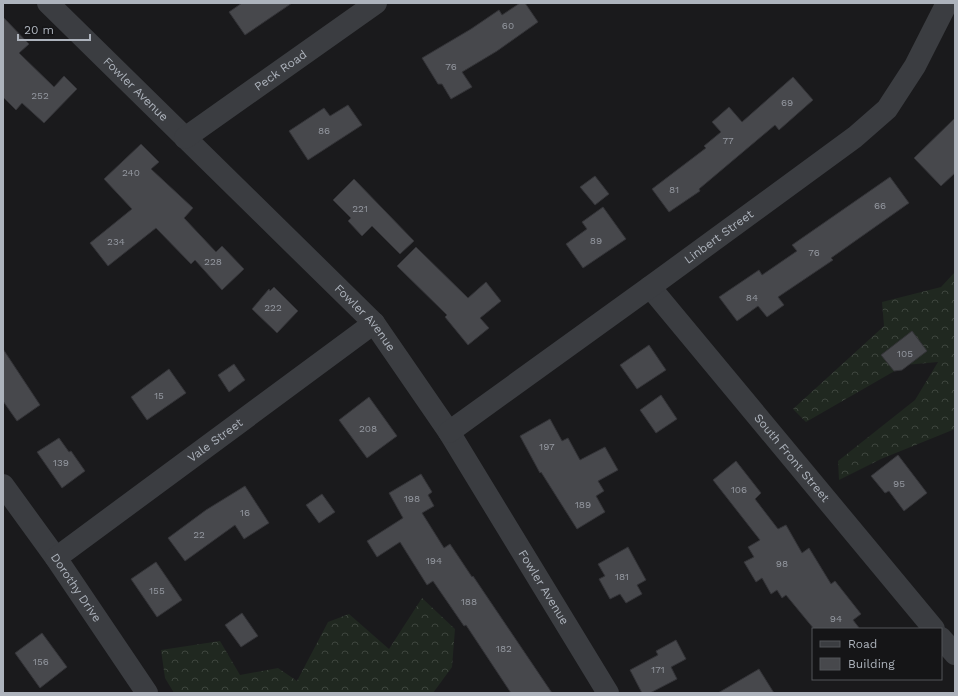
<svg xmlns="http://www.w3.org/2000/svg" width="958" height="696" font-family="'Work Sans',sans-serif">
<style>
.forest{fill:url(#forest-crowns)}
.building{fill:#47484c;stroke:#343438}
.lines{fill:none;stroke-linecap:round;stroke-linejoin:round}
.minor{stroke:#3b3d41;stroke-width:22}
.labels{text-anchor:middle;stroke-width:3;stroke-linejoin:round;paint-order:stroke}
.number-label{font-size:10px;fill:#9498a0}
.street-label{font-size:12px;fill:#adb3bc;stroke:#151517}
</style>
<defs>
<pattern id="forest-crowns" width="20" height="18" patternUnits="userSpaceOnUse"><rect width="20" height="18" fill="#202820"/><path d="M2 6a3 3 0 1 1 6 0M12 15a3 3 0 1 1 6 0" fill="none" stroke="#3e453e"/></pattern>
</defs>
<rect width="100%" height="100%" fill="#1a1a1c"/>
<g class="forest">
<polygon points="955,272 955,429 881,459 839,480 838,461 915,400 938,362 905,365 806,422 793,409 884,326 882,302 941,287"/>
<polygon points="422,598 455,629 452,667 433,693 174,693 165,678 161,650 220,641 240,675 278,668 297,681 328,622 349,614 389,649"/>
</g>
<g class="building">
<polygon points="242,3 292,3 245,35 229,12"/>
<polygon points="520,3 525,3 538,22 497,51 462,72 472,87 451,99 442,84 438,84 422,58 471,29 499,10 502,15"/>
<polygon points="3,17 29,44 19,53 54,87 64,76 77,89 44,123 22,103 16,110 3,97"/>
<polygon points="793,77 813,100 779,130 775,125 699,189 700,191 669,212 652,189 706,148 704,146 721,132 712,122 729,107 742,122"/>
<polygon points="348,105 362,125 308,160 289,131 324,108 330,116"/>
<polygon points="955,118 955,173 941,186 914,158"/>
<polygon points="141,144 159,162 151,169 193,208 184,218 216,252 222,246 244,269 222,290 195,260 191,264 156,228 108,266 90,243 132,209 104,179"/>
<polygon points="595,176 609,194 595,205 580,187"/>
<polygon points="890,177 909,203 831,258 833,260 778,297 784,305 767,317 758,306 737,321 719,297 759,270 762,275 797,251 792,245"/>
<polygon points="354,179 414,241 400,254 372,226 362,236 348,221 351,218 333,200"/>
<polygon points="603,207 626,239 583,268 566,244 587,229 582,222"/>
<polygon points="416,247 468,298 486,282 501,301 480,318 489,328 468,345 445,317 447,315 397,266"/>
<polygon points="274,287 298,311 277,333 252,309 269,289 270,291"/>
<polygon points="912,331 927,351 902,370 894,371 881,355"/>
<polygon points="649,345 666,370 637,389 620,365"/>
<polygon points="3,349 40,405 17,421 3,401"/>
<polygon points="234,364 245,380 229,392 218,375"/>
<polygon points="169,369 186,393 147,420 131,397"/>
<polygon points="661,395 677,419 656,433 640,410"/>
<polygon points="369,397 397,436 367,458 339,420"/>
<polygon points="550,419 562,441 568,438 580,460 605,447 618,470 598,481 604,491 596,496 605,512 577,529 541,472 540,473 520,436"/>
<polygon points="59,438 69,452 71,451 85,471 62,488 37,452"/>
<polygon points="898,455 927,493 904,511 889,491 885,493 871,476"/>
<polygon points="736,461 761,493 755,499 778,529 786,525 802,553 809,548 831,584 835,581 861,614 853,620 860,629 814,629 786,595 782,598 777,590 771,594 762,578 756,582 744,562 754,557 748,547 760,540 713,480"/>
<polygon points="421,474 432,492 428,495 434,506 422,513 444,548 450,544 472,577 473,576 552,693 511,693 466,625 464,626 433,581 427,585 400,542 377,557 367,541 403,518 389,493"/>
<polygon points="245,486 269,523 244,539 235,525 185,561 168,538 206,510"/>
<polygon points="322,494 335,512 319,523 306,505"/>
<polygon points="628,547 646,580 637,585 642,594 626,603 620,594 610,599 599,579 605,576 598,564"/>
<polygon points="156,562 182,600 157,617 131,579"/>
<polygon points="242,613 258,636 241,647 225,625"/>
<polygon points="42,633 67,667 40,688 15,653"/>
<polygon points="676,640 686,659 671,667 677,679 650,693 642,693 630,670 658,655 656,651"/>
<polygon points="759,669 774,693 718,693"/>
</g>
<g class="lines">
<g class="minor">
<path id="s1" d="M48 3 374 323 449 432 608 693"/>
<path id="s2" d="M185 138 376 3"/>
<path id="s3" d="M650 287 934 629"/>
<path id="s4" d="M449 432 650 287 855 137 887 109 915 66 947 3"/>
<path id="s5" d="M3 485 56 558 147 693"/>
<path id="s6" d="M56 558 374 323"/>
<polyline points="941,638 955,654"/>
</g>
</g>
<g class="labels">
<g class="number-label">
<text x="508" y="29">60</text>
<text x="451" y="70">76</text>
<text x="40" y="99">252</text>
<text x="787" y="106">69</text>
<text x="324" y="134">86</text>
<text x="728" y="144">77</text>
<text x="131" y="176">240</text>
<text x="674" y="193">81</text>
<text x="880" y="209">66</text>
<text x="360" y="212">221</text>
<text x="596" y="244">89</text>
<text x="116" y="245">234</text>
<text x="814" y="256">76</text>
<text x="213" y="265">228</text>
<text x="752" y="301">84</text>
<text x="273" y="311">222</text>
<text x="905" y="357">105</text>
<text x="159" y="399">15</text>
<text x="368" y="432">208</text>
<text x="547" y="450">197</text>
<text x="61" y="466">139</text>
<text x="899" y="487">95</text>
<text x="739" y="493">106</text>
<text x="412" y="502">198</text>
<text x="583" y="508">189</text>
<text x="245" y="516">16</text>
<text x="199" y="538">22</text>
<text x="434" y="564">194</text>
<text x="782" y="567">98</text>
<text x="622" y="580">181</text>
<text x="157" y="594">155</text>
<text x="469" y="605">188</text>
<text x="836" y="622">94</text>
<text x="504" y="652">182</text>
<text x="41" y="665">156</text>
<text x="658" y="673">171</text>
</g>
<g class="street-label">
<text dy="4" stroke="none"><textPath href="#s2" startOffset="117">Peck Road</textPath></text>
<text dy="4" stroke="none"><textPath href="#s1" startOffset="123">Fowler Avenue</textPath></text>
<text dy="4" stroke="none"><textPath href="#s4" startOffset="333">Linbert Street</textPath></text>
<text dy="4" stroke="none"><textPath href="#s1" startOffset="447">Fowler Avenue</textPath></text>
<text dy="4" stroke="none"><textPath href="#s6" startOffset="198">Vale Street</textPath></text>
<text dy="4" stroke="none"><textPath href="#s3" startOffset="222">South Front Street</textPath></text>
<text dy="4" stroke="none"><textPath href="#s5" startOffset="126">Dorothy Drive</textPath></text>
<text dy="4" stroke="none"><textPath href="#s1" startOffset="771">Fowler Avenue</textPath></text>
</g>
</g>
<rect width="958" height="696" fill="none" stroke="#adb3bc" stroke-width="8"/>
<rect x="812" y="628" width="130" height="52" fill="#151517" stroke="#525459"/>
<rect x="820" y="641" width="20" height="6" fill="#3b3d41" stroke="#525459"/>
<text x="848" y="648" font-size="12" fill="#adb3bc">Road</text>
<rect x="820" y="658" width="20" height="12" fill="#47484c" stroke="#525459"/>
<text x="848" y="668" font-size="12" fill="#adb3bc">Building</text>
<path d="M18 34v6h72v-6" fill="none" stroke="#adb3bc" stroke-width="2"/>
<text x="24" y="34" font-size="12" fill="#adb3bc" stroke="#151517" stroke-width="3" paint-order="stroke">20 m</text>
</svg>
